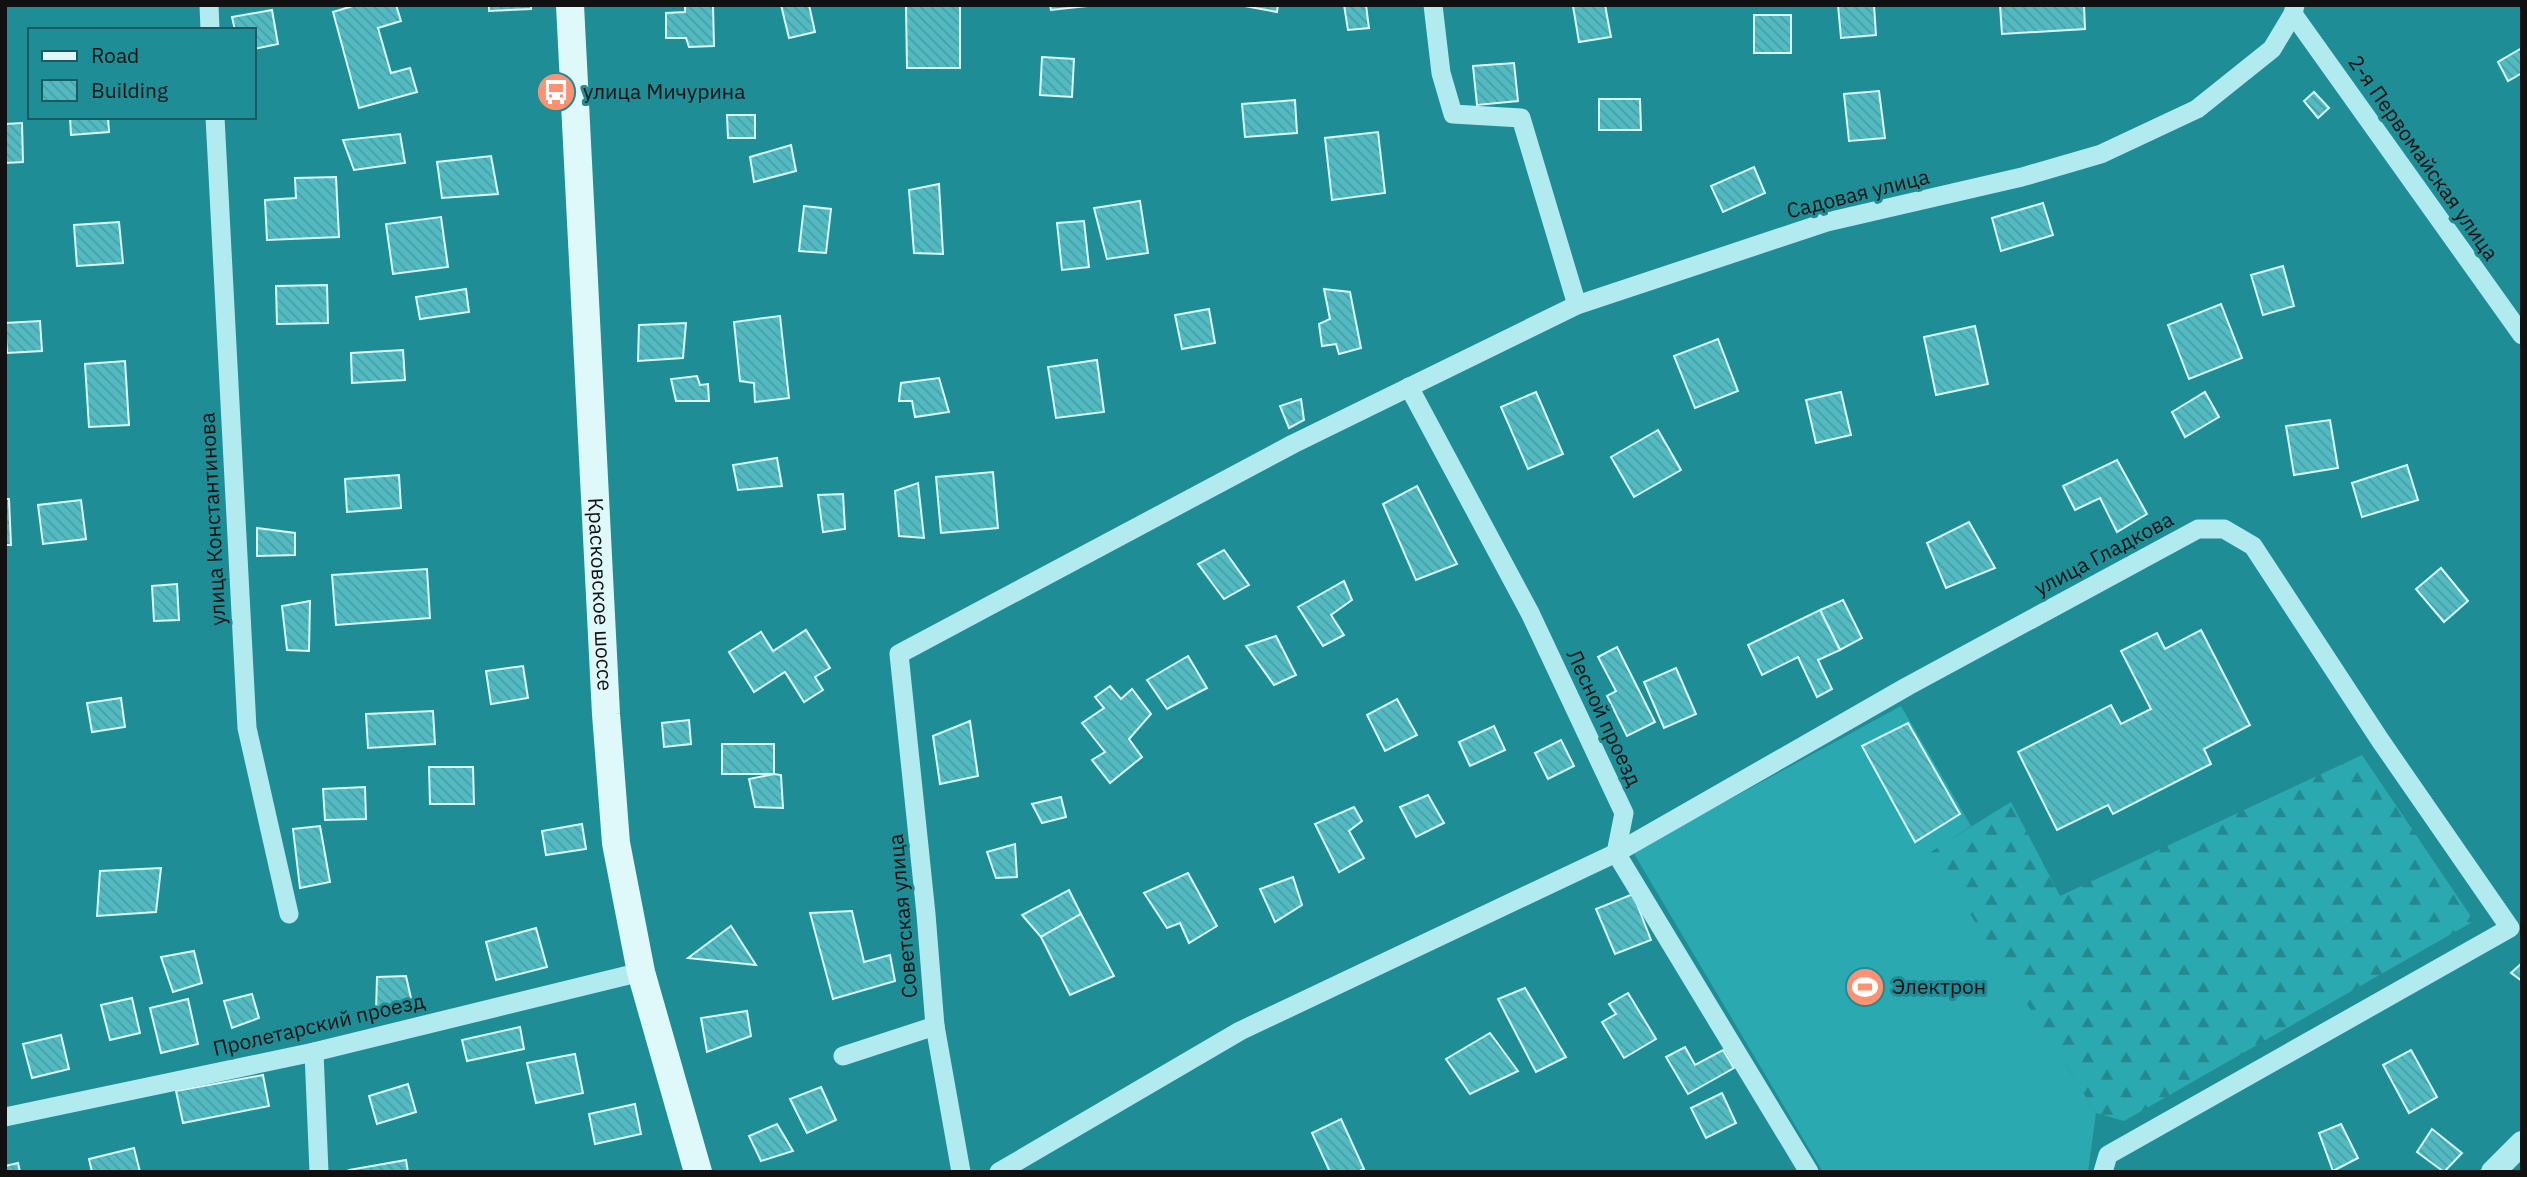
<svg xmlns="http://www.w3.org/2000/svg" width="2527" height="1177" font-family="'IBM Plex Sans',sans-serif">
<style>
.forest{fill:url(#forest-firs)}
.pitch{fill:#2ba9b1}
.building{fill:url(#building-back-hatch);stroke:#d8f9fb;stroke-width:2}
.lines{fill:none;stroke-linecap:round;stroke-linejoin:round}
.minor{stroke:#b2ebef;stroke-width:19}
.tertiary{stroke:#b2ebef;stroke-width:24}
.secondary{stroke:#dff9fb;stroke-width:28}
.labels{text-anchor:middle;stroke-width:6;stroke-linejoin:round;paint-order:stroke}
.poi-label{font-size:21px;fill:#111;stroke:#1e8d96;text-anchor:start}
.street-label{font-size:21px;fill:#111;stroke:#1e8d96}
</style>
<defs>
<pattern id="forest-firs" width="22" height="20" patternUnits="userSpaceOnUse" patternTransform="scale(1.75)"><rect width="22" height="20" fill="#2ba9b1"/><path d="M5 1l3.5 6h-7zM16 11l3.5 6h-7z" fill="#23888f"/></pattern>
<pattern id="building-back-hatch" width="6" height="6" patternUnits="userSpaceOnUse" patternTransform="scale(1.75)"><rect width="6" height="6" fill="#53bac2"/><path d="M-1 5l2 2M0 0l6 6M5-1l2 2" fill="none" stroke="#479fa6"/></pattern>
</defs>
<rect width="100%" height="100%" fill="#1e8d96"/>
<polygon class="forest" points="2362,755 2474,921 2124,1121 2096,1113 1930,852 2011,802 2060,896"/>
<polygon class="pitch" points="1901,706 1971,826 1931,852 2096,1113 2088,1172 1823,1172 1633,852"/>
<g class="building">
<polygon points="356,5 396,5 401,21 378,28 391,73 410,68 417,92 359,108 333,12"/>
<polygon points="489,5 531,5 531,9 489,11"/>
<polygon points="685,5 713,5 714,46 689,47 686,38 666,38 666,13 685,12"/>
<polygon points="781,5 809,5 815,32 789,38"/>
<polygon points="960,5 960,68 907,68 906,6"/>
<polygon points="1050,5 1097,5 1051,10"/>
<polygon points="1239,5 1278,5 1277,12"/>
<polygon points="1344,5 1366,5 1369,28 1348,30"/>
<polygon points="1605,5 1611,37 1579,42 1573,6"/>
<polygon points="1838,5 1874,5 1876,35 1841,38"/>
<polygon points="2000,5 2084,5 2085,29 2002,34"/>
<polygon points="272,10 278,44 254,49 254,30 235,30 232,17"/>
<rect x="1754" y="15" width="37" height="38"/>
<polygon points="2522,48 2522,73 2508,81 2498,62"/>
<polygon points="1042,57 1074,59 1072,97 1040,95"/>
<polygon points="1514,63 1518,101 1477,105 1473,66"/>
<polygon points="1879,91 1885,138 1849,141 1844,94"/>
<polygon points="2314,92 2329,108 2318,118 2304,101"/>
<polygon points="1599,99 1640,99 1641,130 1599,130"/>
<polygon points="1295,100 1297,133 1245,137 1242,104"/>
<polygon points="727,115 755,115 755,138 728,138"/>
<polygon points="70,117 108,117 109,132 71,135"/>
<polygon points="22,123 23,162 5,163 5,124"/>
<polygon points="1378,132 1385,193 1332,200 1325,138"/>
<polygon points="400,134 405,163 354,170 343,140"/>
<polygon points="791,145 796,171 754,182 750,157"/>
<polygon points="491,156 498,194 442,198 437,162"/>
<polygon points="1754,167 1765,193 1723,212 1711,186"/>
<polygon points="336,177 339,237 267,240 265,200 296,198 295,178"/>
<polygon points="939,184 943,254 914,253 909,190"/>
<polygon points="1140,201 1148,253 1107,259 1094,208"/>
<polygon points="2043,203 2053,235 2001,251 1992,218"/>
<polygon points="804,206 831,209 826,253 799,251"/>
<polygon points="441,217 448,267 393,274 386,224"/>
<polygon points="1084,221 1089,267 1062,270 1057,223"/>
<polygon points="119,222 123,263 77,266 74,225"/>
<polygon points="2283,266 2294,306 2263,315 2251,275"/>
<polygon points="327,285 328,323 277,324 276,286"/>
<polygon points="466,289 469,312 420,319 416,297"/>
<polygon points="1324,289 1350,292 1361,348 1339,354 1336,344 1322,346 1319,324 1330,319"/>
<polygon points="2221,304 2242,358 2189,379 2168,325"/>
<polygon points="1209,309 1215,343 1182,349 1175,315"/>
<polygon points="780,316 789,398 755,402 754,383 740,381 734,322"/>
<polygon points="40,321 42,351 7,353 5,323"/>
<polygon points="686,323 683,358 638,361 639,325"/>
<polygon points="1975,326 1988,384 1936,395 1924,337"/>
<polygon points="1718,339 1738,391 1695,408 1674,356"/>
<polygon points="403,350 405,380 352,383 351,353"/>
<polygon points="1097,360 1104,412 1056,418 1048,367"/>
<polygon points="125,361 129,425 89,427 85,364"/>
<polygon points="697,376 700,385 708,384 709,401 676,401 671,379"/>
<polygon points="939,378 949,412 915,417 912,401 899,401 901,383"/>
<polygon points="1536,392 1563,454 1528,469 1501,407"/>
<polygon points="1841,392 1851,435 1816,443 1806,400"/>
<polygon points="2205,392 2219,417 2185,437 2172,412"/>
<polygon points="1301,399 1304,420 1289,428 1280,406"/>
<polygon points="2330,420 2338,468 2294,475 2286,426"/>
<polygon points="1658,430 1681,470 1634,497 1611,457"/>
<polygon points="777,458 782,486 738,490 733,465"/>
<polygon points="2117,460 2147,514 2117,532 2100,498 2075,510 2063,486"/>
<polygon points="2407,465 2418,500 2362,517 2352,483"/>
<polygon points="993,472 998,528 941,533 936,477"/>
<polygon points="399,475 401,508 347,512 345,479"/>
<polygon points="918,483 924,538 899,536 895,491"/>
<polygon points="1417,486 1457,564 1416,580 1383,504"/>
<polygon points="843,494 845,529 823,532 818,495"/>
<polygon points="5,499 9,499 11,545 5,545"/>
<polygon points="81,500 86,539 43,544 38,505"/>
<polygon points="1969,522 1995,568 1946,588 1927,543"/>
<polygon points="257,528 295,533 295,555 257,556"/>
<polygon points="1224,550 1249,585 1224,599 1198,564"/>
<polygon points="2441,568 2468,601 2444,622 2416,589"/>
<polygon points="427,569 430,618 336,625 332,575"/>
<polygon points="1344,581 1352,600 1331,615 1344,635 1323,646 1298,607"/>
<polygon points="177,584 179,620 154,621 152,586"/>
<polygon points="1843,600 1862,638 1840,650 1820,610"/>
<polygon points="310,601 309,651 287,650 282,606"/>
<polygon points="1820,610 1840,650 1818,660 1832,689 1817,697 1798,657 1762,675 1748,645"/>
<polygon points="806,630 830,668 815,677 823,690 804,702 785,672 754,692 729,652 761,632 773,651"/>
<polygon points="2201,630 2250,725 2204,749 2211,764 2113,814 2108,805 2057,830 2018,752 2111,705 2121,724 2151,709 2121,651 2157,633 2165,649"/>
<polygon points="1276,636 1296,675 1274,685 1246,646"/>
<polygon points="1617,647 1655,722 1627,736 1607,696 1616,691 1598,657"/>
<polygon points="1188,656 1207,688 1167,709 1147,680"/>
<polygon points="523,666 528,698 491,704 486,671"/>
<polygon points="1676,668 1696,714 1664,728 1644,682"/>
<polygon points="1110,686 1121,699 1132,689 1151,714 1129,739 1142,757 1110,783 1092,760 1105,752 1082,723 1104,708 1095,697"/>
<polygon points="121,698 125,727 92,732 87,703"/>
<polygon points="1397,699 1417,735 1385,751 1367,715"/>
<polygon points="433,711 435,744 368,748 366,714"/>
<polygon points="689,720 691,744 664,747 662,723"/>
<polygon points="970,721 978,776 940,784 933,736"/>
<polygon points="1908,723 1960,814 1915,842 1862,746"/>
<polygon points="1494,726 1505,750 1470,766 1459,742"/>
<polygon points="1561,740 1574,766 1548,779 1535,753"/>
<rect x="722" y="744" width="52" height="30"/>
<polygon points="429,767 473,767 474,804 430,804"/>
<polygon points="774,774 781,775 783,808 755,807 749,779"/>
<polygon points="365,787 366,819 325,820 323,789"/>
<polygon points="1428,795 1444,823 1416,837 1400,807"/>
<polygon points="1061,797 1066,817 1042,823 1032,804"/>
<polygon points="1354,807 1362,821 1349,831 1364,858 1339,872 1315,824"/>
<polygon points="582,824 586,849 546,855 542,831"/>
<polygon points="320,826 330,882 300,888 293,829"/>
<polygon points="1015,844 1017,877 996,878 987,852"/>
<polygon points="161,868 156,912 97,916 100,871"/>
<polygon points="1188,873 1217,926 1189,943 1180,923 1167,928 1144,893"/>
<polygon points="1293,877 1302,905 1275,922 1260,889"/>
<polygon points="1069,890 1081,914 1041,937 1022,915"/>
<polygon points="1633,894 1651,940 1615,954 1596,909"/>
<polygon points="852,911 864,962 890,955 895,981 833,999 810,913"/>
<polygon points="1081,914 1114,976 1070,995 1041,937"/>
<polygon points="731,926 756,965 688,958"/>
<polygon points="536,928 547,967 496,980 486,942"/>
<polygon points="194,951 202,983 173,992 161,957"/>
<polygon points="2522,963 2522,981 2511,973"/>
<polygon points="406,976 413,1007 376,1011 377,977"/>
<polygon points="1525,988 1566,1057 1536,1072 1498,999"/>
<polygon points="1628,993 1656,1039 1624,1058 1602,1022 1616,1014 1609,1004"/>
<polygon points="252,994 259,1018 232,1028 224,1001"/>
<polygon points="132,998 140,1033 110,1040 101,1005"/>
<polygon points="188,999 198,1044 161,1053 150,1008"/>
<polygon points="747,1011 751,1036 707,1052 701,1018"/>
<polygon points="520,1027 524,1049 467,1061 462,1040"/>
<polygon points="1490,1033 1518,1071 1470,1094 1446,1059"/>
<polygon points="61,1035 69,1069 32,1078 23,1044"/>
<polygon points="1685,1047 1695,1065 1723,1050 1734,1068 1688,1094 1666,1057"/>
<polygon points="2411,1050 2437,1097 2409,1113 2383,1065"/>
<polygon points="575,1054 583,1093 536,1103 527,1063"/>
<polygon points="263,1075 269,1106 183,1123 176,1091"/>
<polygon points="408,1084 416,1112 377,1124 369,1096"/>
<polygon points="821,1087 836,1120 807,1133 790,1099"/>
<polygon points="1722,1093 1736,1123 1706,1138 1691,1108"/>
<polygon points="635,1104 641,1134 595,1144 589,1114"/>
<polygon points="1341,1119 1364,1169 1358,1172 1330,1172 1312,1133"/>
<polygon points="777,1124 793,1151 761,1161 749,1136"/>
<polygon points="2341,1124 2358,1158 2333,1171 2319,1133"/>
<polygon points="2432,1129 2462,1153 2444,1172 2417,1152"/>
<polygon points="134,1148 140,1172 92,1172 89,1159"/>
<polygon points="406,1160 408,1172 350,1172 349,1170"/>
<polygon points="18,1163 20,1172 5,1172 5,1166"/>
</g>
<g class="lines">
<g class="minor">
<polyline points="209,5 210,30"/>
<polyline points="1433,5 1441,73 1453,114 1521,118 1577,305"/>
<polyline points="2293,14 2522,335"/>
<polyline points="215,117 247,728 289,914"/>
<polyline points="1409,387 1530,613 1624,813 1616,853 1809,1172"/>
<polyline points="314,1052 319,1172"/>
<polyline points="843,1056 935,1026"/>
<polyline points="5,1117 314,1052 641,972"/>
<polyline points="961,1172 935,1026 926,914 899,654 1293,444 1577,305 1827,222 2022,177 2101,154 2197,109 2272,49 2293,14 2295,5"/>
<polyline points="999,1172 1240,1031 1616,853 1908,686 2198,529 2224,529 2253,546 2380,740 2510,928 2108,1155 2103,1172"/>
</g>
<polyline class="tertiary" points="2493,1172 2522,1143"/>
<path class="secondary" id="s1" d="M570 5 606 714 616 843 641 972 698 1172"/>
</g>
<defs>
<g id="bus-disc" transform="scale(2.0125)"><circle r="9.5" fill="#fe9171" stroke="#1e8d96"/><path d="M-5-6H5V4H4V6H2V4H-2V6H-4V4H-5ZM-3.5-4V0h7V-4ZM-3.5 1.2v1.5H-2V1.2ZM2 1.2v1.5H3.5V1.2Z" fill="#fff"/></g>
<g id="stadium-disc" transform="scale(2.0125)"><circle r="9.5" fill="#fe9171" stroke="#1e8d96"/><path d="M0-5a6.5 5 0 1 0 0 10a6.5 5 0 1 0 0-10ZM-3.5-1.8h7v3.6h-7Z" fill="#fff"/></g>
</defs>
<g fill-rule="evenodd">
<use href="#bus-disc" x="556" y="92"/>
<use href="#stadium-disc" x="1865" y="987"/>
</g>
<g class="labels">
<g class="poi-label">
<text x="583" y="99">улица Мичурина</text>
<text x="1892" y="994">Электрон</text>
</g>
<g class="street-label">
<text transform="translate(2423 158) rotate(55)" y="7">2-я Первомайская улица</text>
<text transform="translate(1858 194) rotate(-14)" y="7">Садовая улица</text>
<text transform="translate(213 519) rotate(-93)" y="7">улица Константинова</text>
<text transform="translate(2104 554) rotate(-28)" y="7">улица Гладкова</text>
<text dy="7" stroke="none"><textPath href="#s1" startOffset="590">Красковское шоссе</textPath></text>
<text transform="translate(1604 718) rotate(65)" y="7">Лесной проезд</text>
<text transform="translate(903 916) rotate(-95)" y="7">Советская улица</text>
<text transform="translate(319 1025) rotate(-13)" y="7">Пролетарский проезд</text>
</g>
</g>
<rect width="2527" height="1177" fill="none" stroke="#111111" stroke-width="14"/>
<rect x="28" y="28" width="228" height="91" fill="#1e8d96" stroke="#195b61" stroke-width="2"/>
<rect x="42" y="51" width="35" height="10" fill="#dff9fb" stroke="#195b61" stroke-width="2"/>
<text x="91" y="63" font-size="21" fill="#111111">Road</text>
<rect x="42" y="80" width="35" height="21" fill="url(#building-back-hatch)" stroke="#195b61" stroke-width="2"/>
<text x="91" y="98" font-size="21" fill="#111111">Building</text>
</svg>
